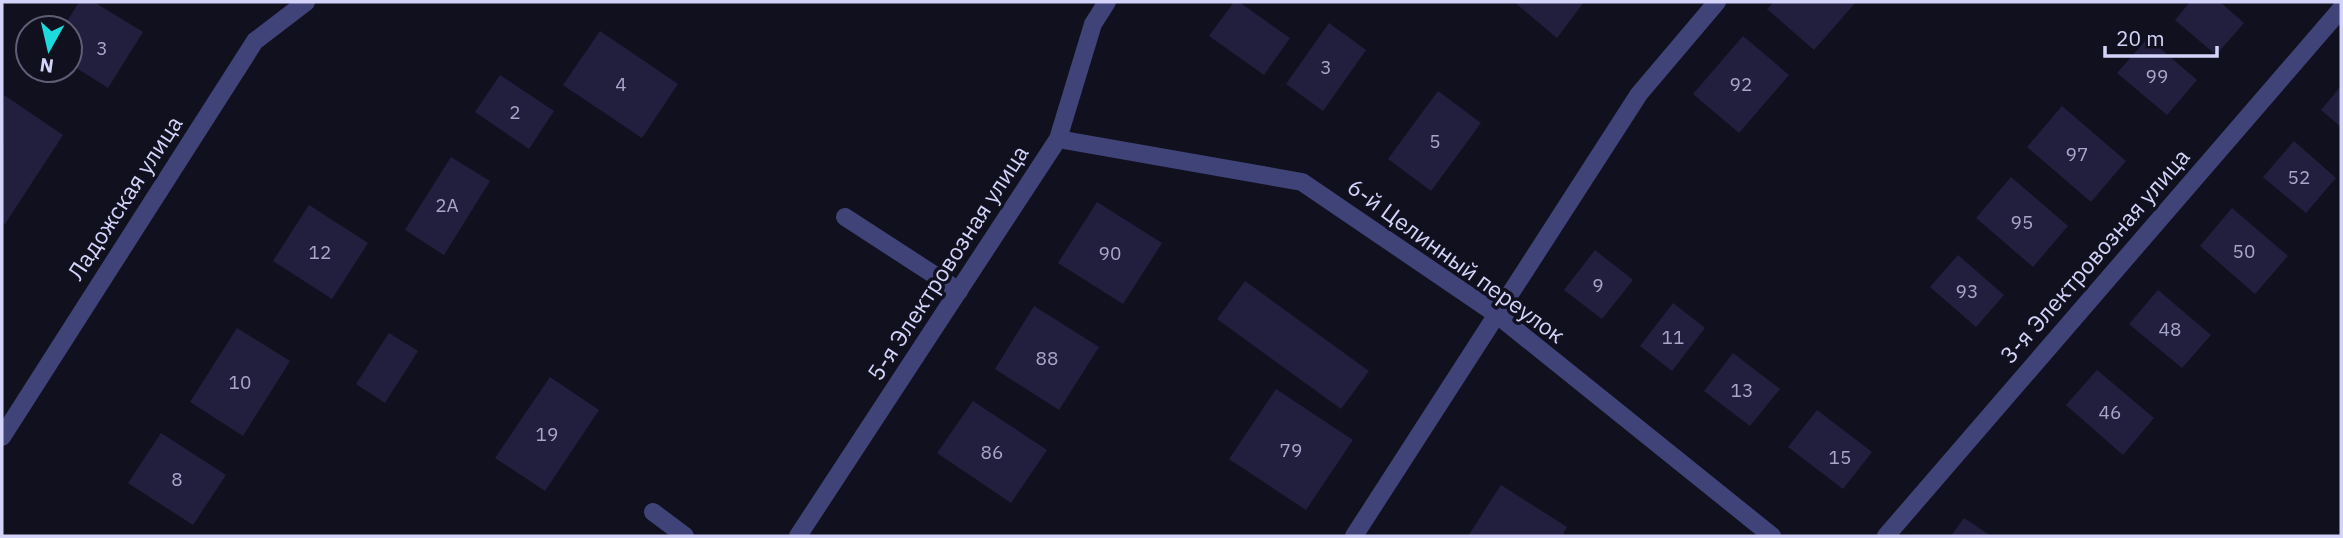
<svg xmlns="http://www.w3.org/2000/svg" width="2343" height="538" font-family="'IBM Plex Sans',sans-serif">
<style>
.building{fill:#221e3e}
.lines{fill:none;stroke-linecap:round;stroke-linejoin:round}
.minor{stroke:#404378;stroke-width:18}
.labels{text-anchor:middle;stroke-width:7;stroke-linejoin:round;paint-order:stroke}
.number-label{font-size:19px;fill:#a8a6ca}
.street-label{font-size:23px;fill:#d4d3f9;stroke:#11101f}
</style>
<rect width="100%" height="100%" fill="#11101f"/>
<g class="building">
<polygon points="79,2 94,2 143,32 108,88 70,64 70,28 63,28"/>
<polygon points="1234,2 1239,2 1290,38 1264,75 1209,36"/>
<polygon points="1514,2 1584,2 1557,38"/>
<polygon points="1774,2 1856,2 1814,50 1767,9"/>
<polygon points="2190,2 2220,2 2244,23 2216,55 2175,20"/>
<polygon points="1329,23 1366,50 1323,111 1286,84"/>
<polygon points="600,31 678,84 642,138 563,85"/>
<polygon points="1743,36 1789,75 1739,133 1693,94"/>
<polygon points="2148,38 2197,80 2167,115 2117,73"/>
<polygon points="500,75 554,111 529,149 475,112"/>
<polygon points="2341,86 2341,127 2321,110"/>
<polygon points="1438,91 1481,123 1431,191 1388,159"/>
<polygon points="4,95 63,135 5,224 2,222"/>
<polygon points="2062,106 2126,161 2091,202 2027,147"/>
<polygon points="2294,141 2336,178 2306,213 2263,177"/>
<polygon points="451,157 490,181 444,255 405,230"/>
<polygon points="2011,177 2068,226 2033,267 1976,218"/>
<polygon points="1097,202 1162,243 1123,304 1058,263"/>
<polygon points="309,205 368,243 332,299 273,261"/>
<polygon points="2232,208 2288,256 2255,294 2200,246"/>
<polygon points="1595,250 1633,280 1602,319 1564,290"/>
<polygon points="1958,255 2004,295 1976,327 1930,287"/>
<polygon points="1245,281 1369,371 1341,409 1217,319"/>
<polygon points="2158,290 2211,335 2182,368 2129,324"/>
<polygon points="1673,303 1705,328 1672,371 1640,346"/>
<polygon points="1034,306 1099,347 1059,410 995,369"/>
<polygon points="237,328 290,361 243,436 190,402"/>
<polygon points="389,333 418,351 385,403 356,384"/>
<polygon points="1733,353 1780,389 1750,426 1704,391"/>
<polygon points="2097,370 2154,418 2123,455 2066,405"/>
<polygon points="550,377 599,410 545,491 495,458"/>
<polygon points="1276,389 1353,440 1306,510 1229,459"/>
<polygon points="973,401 1047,450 1011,503 937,453"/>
<polygon points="1817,410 1872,452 1843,489 1788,447"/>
<polygon points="161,433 226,475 193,525 128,483"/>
<polygon points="1501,485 1567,527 1562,536 1468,536"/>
<polygon points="1964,518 1991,536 1951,536"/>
</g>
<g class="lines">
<g class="minor">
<polyline points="1058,139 1302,182 1496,314 1772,536"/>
<polyline points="845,217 959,291"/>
<polyline points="2,437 255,41 306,2"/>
<polyline points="653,512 685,536"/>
<polyline points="798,536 1058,139 1093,24 1107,2"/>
<polyline points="1354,536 1639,94 1717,2"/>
<polyline points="1886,536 2341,9"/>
</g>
</g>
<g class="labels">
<g class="number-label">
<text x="102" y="55">3</text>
<text x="1326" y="74">3</text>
<text x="2157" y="83">99</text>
<text x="621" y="91">4</text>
<text x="1741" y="91">92</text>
<text x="515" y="119">2</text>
<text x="1435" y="148">5</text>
<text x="2077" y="161">97</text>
<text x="2299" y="184">52</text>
<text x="447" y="212">2А</text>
<text x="2022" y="229">95</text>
<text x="2244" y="258">50</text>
<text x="320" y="259">12</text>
<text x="1110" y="260">90</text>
<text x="1598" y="292">9</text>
<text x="1967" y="298">93</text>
<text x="2170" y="336">48</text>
<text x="1673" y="344">11</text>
<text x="1047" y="365">88</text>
<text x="240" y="389">10</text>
<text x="1742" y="397">13</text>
<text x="2110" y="419">46</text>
<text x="547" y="441">19</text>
<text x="1291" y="457">79</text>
<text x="992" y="459">86</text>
<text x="1840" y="464">15</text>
<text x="177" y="486">8</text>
</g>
<g class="street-label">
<text transform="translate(125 198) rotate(-57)" y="8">Ладожская улица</text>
<text transform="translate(2095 256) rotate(-49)" y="8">3-я Электровозная улица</text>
<text transform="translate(1456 261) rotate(36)" y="8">6-й Целинный переулок</text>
<text transform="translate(948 263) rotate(-57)" y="8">5-я Электровозная улица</text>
</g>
</g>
<rect width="2343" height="538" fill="none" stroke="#d4d3f9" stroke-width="7"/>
<g transform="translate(49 49) rotate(188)"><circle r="33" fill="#11101f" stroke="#5f5e76" stroke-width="2"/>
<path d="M0-5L12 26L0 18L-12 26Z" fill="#1ddadc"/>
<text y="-10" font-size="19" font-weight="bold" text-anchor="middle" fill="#d4d3f9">N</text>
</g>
<path d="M2105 46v10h112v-10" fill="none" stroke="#d4d3f9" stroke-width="3.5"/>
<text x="2116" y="46" font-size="21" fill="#d4d3f9" stroke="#11101f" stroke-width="5" paint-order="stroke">20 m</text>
</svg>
